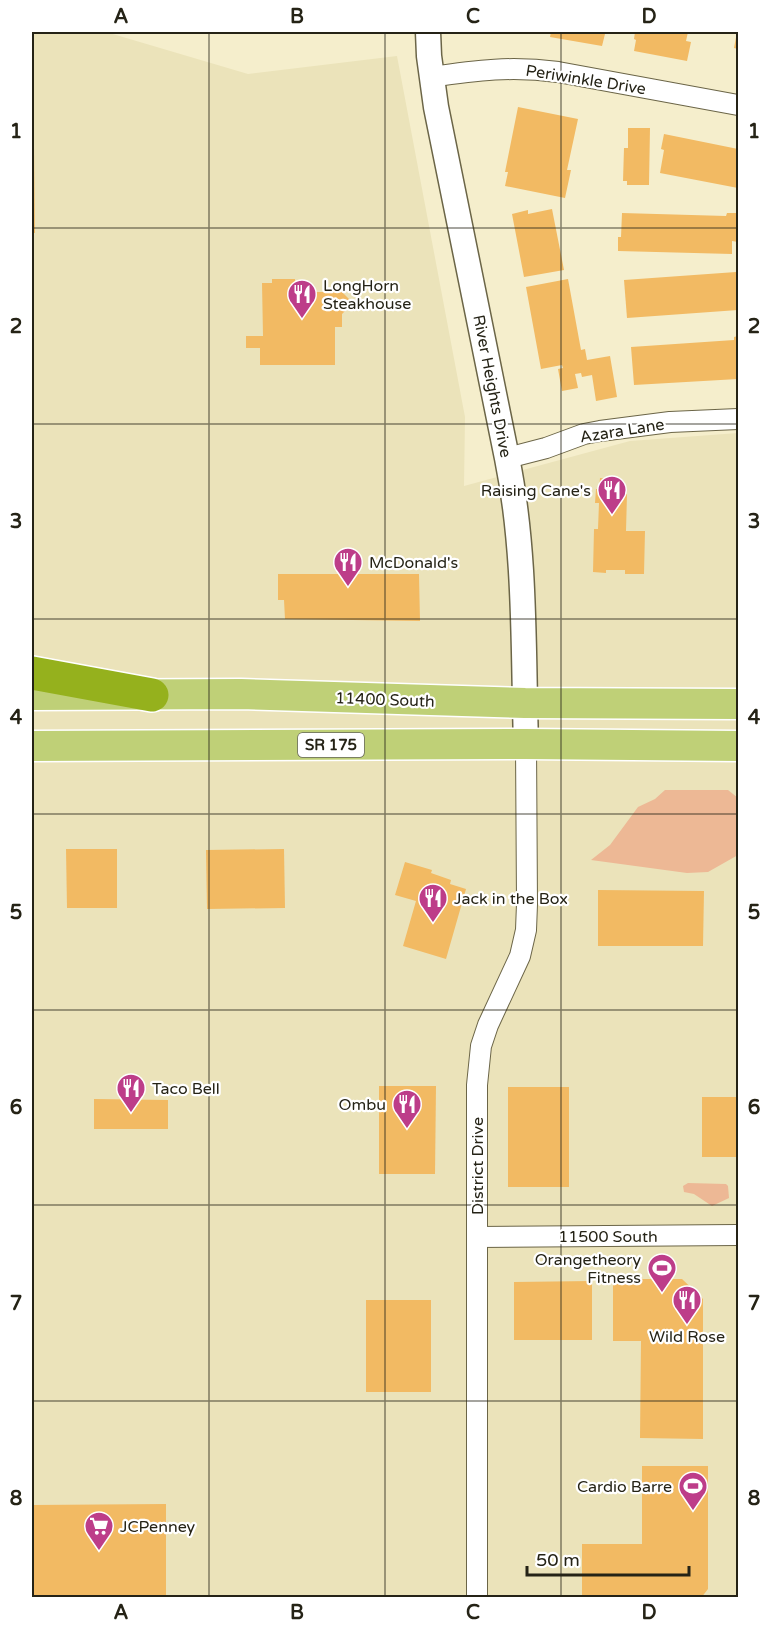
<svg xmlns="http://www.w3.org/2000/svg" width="770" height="1629" font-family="'Varela Round',sans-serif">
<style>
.built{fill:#ebe3ba}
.green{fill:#edb895}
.building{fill:#f2ba63}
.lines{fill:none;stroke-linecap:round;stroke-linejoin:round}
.minor-casing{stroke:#6b6547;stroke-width:22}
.tertiary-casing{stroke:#6b6547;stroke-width:27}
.primary-casing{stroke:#fff;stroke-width:33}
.motorway-casing{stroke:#fff;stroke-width:36}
.minor{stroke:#fff;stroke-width:20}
.tertiary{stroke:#fff;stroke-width:24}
.primary{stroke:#bfd077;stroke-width:30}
.motorway{stroke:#95b11d;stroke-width:33}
.grid{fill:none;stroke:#252316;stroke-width:1.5;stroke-opacity:0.55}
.labels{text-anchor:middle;stroke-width:4.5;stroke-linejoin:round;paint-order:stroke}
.shield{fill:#fff;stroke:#66655c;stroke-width:1.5}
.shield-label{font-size:15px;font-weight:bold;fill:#252316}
.street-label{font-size:16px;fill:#252316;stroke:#fff}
.poi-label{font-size:16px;fill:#252316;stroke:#fff;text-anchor:start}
.neatline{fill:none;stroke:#252316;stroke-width:2}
.grid-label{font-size:20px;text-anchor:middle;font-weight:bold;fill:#252316}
</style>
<rect width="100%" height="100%" fill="#f5eecc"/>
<polygon class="built" points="32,32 106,32 248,74 397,56 465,417 464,486 630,441 738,433 738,1597 32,1598"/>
<g class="green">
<polygon points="665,790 728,790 738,798 738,855 708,872 687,873 591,860 610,845 638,807 655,799"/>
<polygon points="688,1183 726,1184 728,1186 729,1198 712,1206 694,1194 684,1192 683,1186"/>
</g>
<g class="building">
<polygon points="551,32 608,32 608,34 605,34 602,46 550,37"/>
<polygon points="635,32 688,32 686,41 691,42 687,61 634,51 636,40 634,39"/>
<polygon points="737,32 738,32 738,49 734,48"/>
<polygon points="518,107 578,119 567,170 571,170 565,198 505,186 508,172 505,172"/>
<polygon points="628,128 650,128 649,185 627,185 627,181 623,181 624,148 628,148"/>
<polygon points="664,134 738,149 738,188 660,173 664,150 661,149"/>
<polygon points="32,147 34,147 35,233 32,233"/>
<polygon points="552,209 564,270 524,277 512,214 528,210 528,214"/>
<polygon points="622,213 726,216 727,213 738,213 738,242 732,241 732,254 618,251 618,237 621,237"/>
<polygon points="736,272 738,310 627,318 624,280"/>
<polygon points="272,279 295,279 295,282 304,282 304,292 331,292 337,287 353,303 342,314 342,327 335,327 335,365 260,365 260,348 246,348 246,336 263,336 262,283 272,283"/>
<polygon points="568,279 581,350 585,349 587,360 610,356 617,397 596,401 592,375 582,377 581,373 575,374 578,388 562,391 558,369 563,368 562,365 541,369 526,287"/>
<polygon points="738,336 738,379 634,385 631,347 734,340 734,337"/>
<polygon points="600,478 611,479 611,493 627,494 626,531 645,531 644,574 625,574 625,570 606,570 606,573 593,572 594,529 598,529 599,503 595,503 596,489 599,489"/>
<polygon points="278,574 419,574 420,621 285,619 284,600 278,600"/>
<polygon points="66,849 117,849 117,908 67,908"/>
<polygon points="284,849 285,908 207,909 206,850"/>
<polygon points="405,862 432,870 431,873 451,880 450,884 466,889 446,959 403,946 416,901 395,895"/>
<polygon points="598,890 704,891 703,946 598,946"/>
<polygon points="379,1086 436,1086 435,1174 379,1174"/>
<rect x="508" y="1087" width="61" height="100"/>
<rect x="702" y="1097" width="36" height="60"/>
<polygon points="94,1099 168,1100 168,1129 94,1129"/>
<polygon points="613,1279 682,1279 703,1299 703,1439 640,1438 641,1341 613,1341"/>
<polygon points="592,1281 592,1340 514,1340 514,1282"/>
<rect x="366" y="1300" width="65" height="92"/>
<polygon points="642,1466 708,1466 708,1589 701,1598 582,1598 582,1544 642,1544"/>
<polygon points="166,1504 166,1598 32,1598 32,1505"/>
</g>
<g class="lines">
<g class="minor-casing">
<g id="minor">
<path d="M432 77C477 70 512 66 558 72L738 105"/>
<polyline points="507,458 546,448 584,434 600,431 670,422 738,419"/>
<polyline points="477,1237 738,1235"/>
<polyline points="477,1598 477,1085 481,1046 488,1025 520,956 526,930 527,904 526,744"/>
</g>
</g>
<g class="tertiary-casing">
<path id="tertiary" d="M428 32 429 56 436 107 507 458C526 552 523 648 526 744"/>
</g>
<g class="primary-casing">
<g id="primary">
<polyline points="32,695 241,694 525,703 738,704"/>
<polyline points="32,746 526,744 738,746"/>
</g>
</g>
<g class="motorway-casing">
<polyline id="motorway" points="32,673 152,695"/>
</g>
<use href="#minor" class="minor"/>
<use href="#tertiary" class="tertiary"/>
<use href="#primary" class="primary"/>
<use href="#motorway" class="motorway"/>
</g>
<path class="grid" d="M209 32V1598M385 32V1598M561 32V1598M32 228H738M32 424H738M32 619H738M32 814H738M32 1010H738M32 1205H738M32 1401H738"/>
<defs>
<g id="restaurant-pin" transform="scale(1.5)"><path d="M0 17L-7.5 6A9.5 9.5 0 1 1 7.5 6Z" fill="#bd3d89" stroke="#fff"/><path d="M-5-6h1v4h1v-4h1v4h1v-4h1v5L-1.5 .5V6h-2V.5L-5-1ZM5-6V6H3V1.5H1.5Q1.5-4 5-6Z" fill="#fff"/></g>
<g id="stadium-pin" transform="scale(1.5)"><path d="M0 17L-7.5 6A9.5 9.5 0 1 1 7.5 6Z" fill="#bd3d89" stroke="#fff"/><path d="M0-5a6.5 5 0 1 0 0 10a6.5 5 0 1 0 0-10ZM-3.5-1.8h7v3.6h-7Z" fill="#fff"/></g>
<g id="supermarket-pin" transform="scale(1.5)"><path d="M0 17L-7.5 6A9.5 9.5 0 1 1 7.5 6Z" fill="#bd3d89" stroke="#fff"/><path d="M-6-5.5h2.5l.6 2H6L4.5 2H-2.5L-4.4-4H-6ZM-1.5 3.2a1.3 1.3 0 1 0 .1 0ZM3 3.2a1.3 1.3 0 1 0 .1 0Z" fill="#fff"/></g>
</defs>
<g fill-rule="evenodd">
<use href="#restaurant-pin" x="302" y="294"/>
<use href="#restaurant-pin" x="612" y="490"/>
<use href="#restaurant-pin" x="348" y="562"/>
<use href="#restaurant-pin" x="433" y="898"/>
<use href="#restaurant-pin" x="131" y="1088"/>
<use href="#restaurant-pin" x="407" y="1104"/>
<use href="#stadium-pin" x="662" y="1268"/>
<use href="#restaurant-pin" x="687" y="1300"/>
<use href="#stadium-pin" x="693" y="1486"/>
<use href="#supermarket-pin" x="99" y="1526"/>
</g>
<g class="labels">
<rect class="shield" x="298" y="733" width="66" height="24" rx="4.5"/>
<g class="shield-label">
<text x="331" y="750">SR 175</text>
</g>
<g class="street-label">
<text transform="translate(586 79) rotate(9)" y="6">Periwinkle Drive</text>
<text transform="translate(493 386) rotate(79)" y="6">River Heights Drive</text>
<text transform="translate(622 430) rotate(-9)" y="6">Azara Lane</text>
<text transform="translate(385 699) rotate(2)" y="6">11400 South</text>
<text transform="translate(477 1166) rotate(-90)" y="6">District Drive</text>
<text x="608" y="1242">11500 South</text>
</g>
<g class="poi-label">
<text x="323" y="291">LongHorn<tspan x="323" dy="18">Steakhouse</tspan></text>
<text x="591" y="496" text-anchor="end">Raising Cane's</text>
<text x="369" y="568">McDonald's</text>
<text x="454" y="904">Jack in the Box</text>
<text x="152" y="1094">Taco Bell</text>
<text x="386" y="1110" text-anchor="end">Ombu</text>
<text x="641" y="1265" text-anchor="end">Orangetheory<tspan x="641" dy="18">Fitness</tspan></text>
<text x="687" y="1342" text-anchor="middle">Wild Rose</text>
<text x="672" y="1492" text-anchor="end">Cardio Barre</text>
<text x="120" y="1532">JCPenney</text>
</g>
</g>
<rect width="770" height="1629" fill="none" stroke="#ffffff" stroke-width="66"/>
<path d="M527 1566v9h162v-9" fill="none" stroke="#252316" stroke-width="3"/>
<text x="536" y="1566" font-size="18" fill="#252316" stroke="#ffffff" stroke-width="4.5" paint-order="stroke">50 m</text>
<rect x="33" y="33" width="704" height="1563" class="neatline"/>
<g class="grid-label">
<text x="121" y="23">A</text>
<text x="297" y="23">B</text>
<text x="473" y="23">C</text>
<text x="649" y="23">D</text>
<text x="16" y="138">1</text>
<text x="754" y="138">1</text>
<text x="16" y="333">2</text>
<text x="754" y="333">2</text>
<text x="16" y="528">3</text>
<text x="754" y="528">3</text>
<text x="16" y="724">4</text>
<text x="754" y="724">4</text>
<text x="16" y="919">5</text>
<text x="754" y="919">5</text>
<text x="16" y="1114">6</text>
<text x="754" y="1114">6</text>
<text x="16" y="1310">7</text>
<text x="754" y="1310">7</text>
<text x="16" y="1505">8</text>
<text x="754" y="1505">8</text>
<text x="121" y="1619">A</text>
<text x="297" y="1619">B</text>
<text x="473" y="1619">C</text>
<text x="649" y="1619">D</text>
</g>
</svg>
